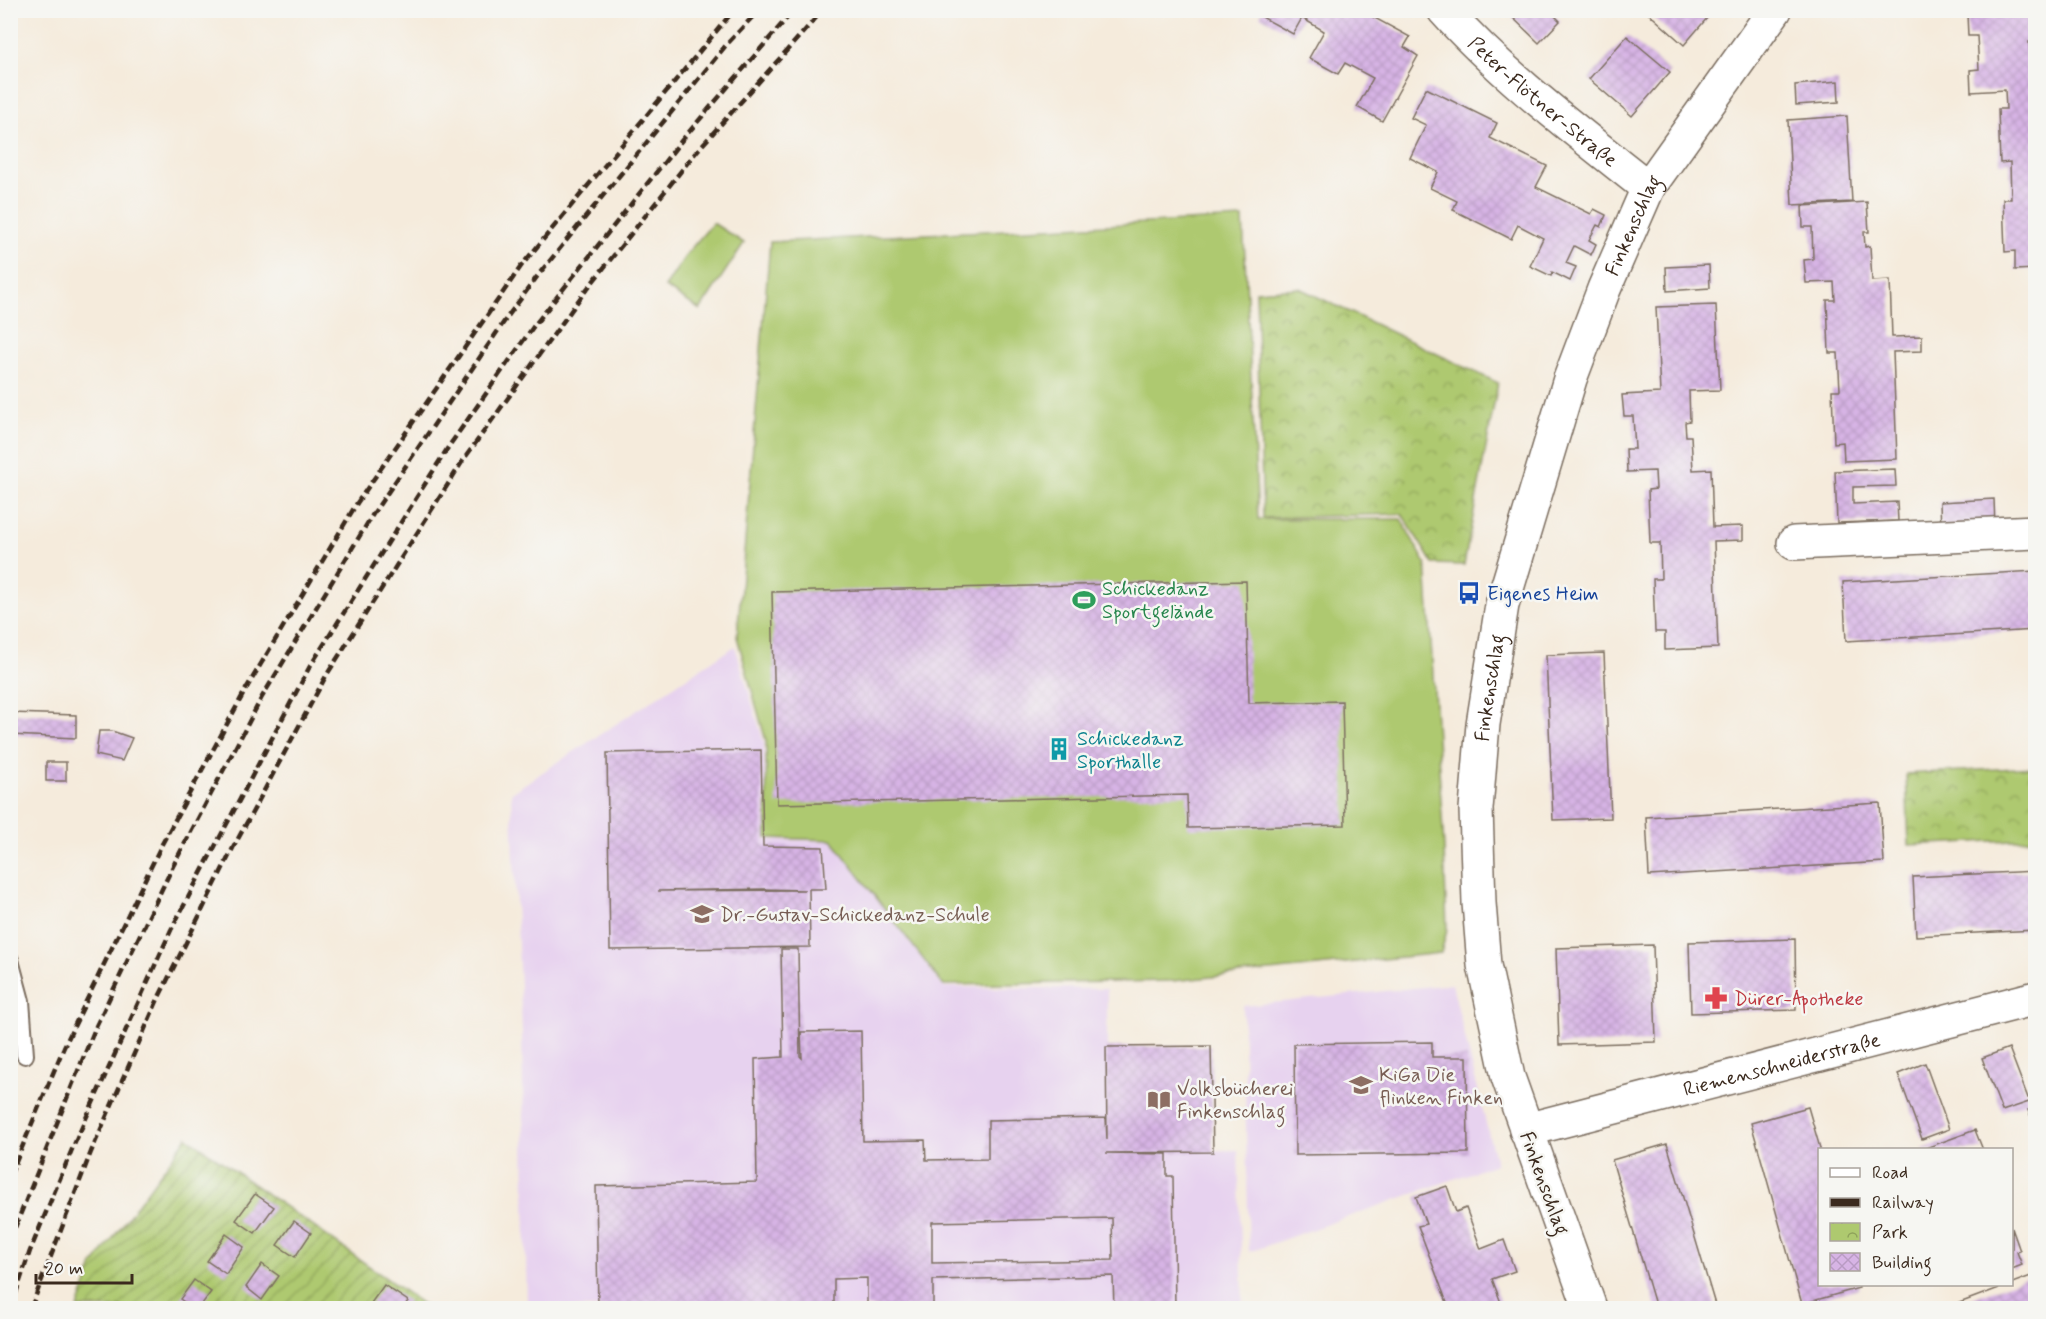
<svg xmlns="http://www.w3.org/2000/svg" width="2046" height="1319" font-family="Mynerve,sans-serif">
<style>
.built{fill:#e7d2ef}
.park{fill:url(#park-crowns);stroke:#747a46;stroke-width:1.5}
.garden{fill:url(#garden-furrows);stroke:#747a46;stroke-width:1.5}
.pitch{fill:#aec96f;stroke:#747a46;stroke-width:1.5}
.building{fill:url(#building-cross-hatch);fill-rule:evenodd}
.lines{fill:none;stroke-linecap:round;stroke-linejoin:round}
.lane-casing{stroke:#7c6e60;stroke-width:20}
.street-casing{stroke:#7c6e60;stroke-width:36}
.lane{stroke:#fff;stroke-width:16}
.street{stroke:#fff;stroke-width:33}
.rail{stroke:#3b2a1e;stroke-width:4.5;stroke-dasharray:9 4.5;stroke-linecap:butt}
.labels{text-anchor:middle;stroke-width:5;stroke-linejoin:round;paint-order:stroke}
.street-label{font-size:20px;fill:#3b2a1e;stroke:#f6f6f2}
.leisure-label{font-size:20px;fill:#27864d;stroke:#f6f6f2;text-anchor:start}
.transit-label{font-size:20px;fill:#164399;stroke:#f6f6f2;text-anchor:start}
.culture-label{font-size:20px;fill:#0d838f;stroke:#f6f6f2;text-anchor:start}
.education-label{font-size:20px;fill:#785e54;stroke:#f6f6f2;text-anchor:start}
.health-label{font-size:20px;fill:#be3a42;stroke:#f6f6f2;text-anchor:start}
</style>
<defs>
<pattern id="park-crowns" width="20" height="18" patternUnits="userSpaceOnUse" patternTransform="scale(1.5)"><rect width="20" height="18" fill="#aec96f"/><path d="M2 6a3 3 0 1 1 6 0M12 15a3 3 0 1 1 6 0" fill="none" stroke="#8fa35b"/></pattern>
<pattern id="garden-furrows" width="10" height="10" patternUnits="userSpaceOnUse" patternTransform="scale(1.5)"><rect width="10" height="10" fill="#aec96f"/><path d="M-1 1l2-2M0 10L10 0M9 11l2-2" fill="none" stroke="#8fa35b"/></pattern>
<pattern id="building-cross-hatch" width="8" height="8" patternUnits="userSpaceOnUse" patternTransform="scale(1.5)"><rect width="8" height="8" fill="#d7b4e5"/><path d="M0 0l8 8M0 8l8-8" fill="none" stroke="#b99bc4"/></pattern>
</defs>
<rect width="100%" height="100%" fill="#f6f6f2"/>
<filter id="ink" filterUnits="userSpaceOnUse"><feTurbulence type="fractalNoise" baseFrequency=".0167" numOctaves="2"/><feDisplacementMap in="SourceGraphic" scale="12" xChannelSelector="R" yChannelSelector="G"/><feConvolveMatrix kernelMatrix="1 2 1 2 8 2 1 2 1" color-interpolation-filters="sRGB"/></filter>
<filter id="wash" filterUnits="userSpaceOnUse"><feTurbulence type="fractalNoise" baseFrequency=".008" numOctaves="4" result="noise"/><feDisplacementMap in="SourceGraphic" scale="24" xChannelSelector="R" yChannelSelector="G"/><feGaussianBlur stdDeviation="1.35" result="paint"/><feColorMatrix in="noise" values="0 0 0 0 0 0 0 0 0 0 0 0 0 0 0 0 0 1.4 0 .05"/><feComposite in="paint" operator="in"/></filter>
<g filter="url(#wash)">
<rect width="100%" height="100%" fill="#f5ebdc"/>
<g class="built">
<polygon points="735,646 764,743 766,840 832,841 943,987 1107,989 1107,1152 1238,1150 1243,1308 527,1308 522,1029 511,793"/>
<polygon points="1452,984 1496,1164 1249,1252 1243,1006"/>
</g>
<g class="park">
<polygon points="1299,288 1498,383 1464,565 1433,564 1402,514 1263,518 1256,291"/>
<polygon points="2035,767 2035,839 1909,845 1906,774"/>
</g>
<polygon class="garden" points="187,1137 428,1308 78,1308 93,1265"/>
<g class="pitch">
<polygon points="1243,218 1258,519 1401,519 1426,564 1444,848 1447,930 1441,953 1173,981 943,985 832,840 767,838 766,741 737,637 770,242"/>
<polygon points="713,223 744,243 700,310 665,287 688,252"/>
</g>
<g id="blocks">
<g class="building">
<polygon points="1263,10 1371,10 1373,12 1371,16 1410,37 1404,47 1418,56 1382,121 1357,107 1373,78 1345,63 1338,74 1309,58 1324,31 1302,18 1293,34 1260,16"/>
<polygon points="1505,10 1549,10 1560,21 1539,43"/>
<polygon points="1645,10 1714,10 1684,45"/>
<polygon points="1926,10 1986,10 1986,14 2033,11 2035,41 2029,42 2030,56 2035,56 2036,89 2027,89 2036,90 2036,269 2015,270 2015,251 2005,252 2003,199 2011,199 2010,162 2000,163 1998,109 2006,109 2005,90 1971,92 1970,70 1979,69 1977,36 1968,36 1967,14 1926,16"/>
<polygon points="1627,36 1670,72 1632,116 1589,79"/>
<polygon points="1838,81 1839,102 1796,105 1795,85"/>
<polygon points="1426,88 1497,123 1490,138 1547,166 1536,187 1591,214 1594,209 1606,215 1601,227 1597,225 1589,240 1596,244 1591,255 1574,246 1566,263 1576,267 1570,281 1552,272 1551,276 1530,266 1543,238 1518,225 1511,239 1453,210 1457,201 1430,188 1438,172 1410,158 1426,125 1411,118"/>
<polygon points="1847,116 1852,202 1792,205 1788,120"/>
<polygon points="1867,202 1869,232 1864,232 1865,247 1870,246 1872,281 1890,280 1892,337 1922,336 1922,351 1893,352 1897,459 1844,461 1843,442 1834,443 1832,390 1840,390 1838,353 1829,353 1827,300 1835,300 1834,282 1806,283 1804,260 1813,259 1812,227 1803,227 1802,206"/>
<polygon points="1709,265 1710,288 1667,291 1666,267"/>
<polygon points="1716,305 1720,390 1689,391 1690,421 1685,422 1686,436 1691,436 1693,470 1711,469 1713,527 1743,526 1743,540 1714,541 1718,648 1665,650 1665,632 1655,632 1653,579 1661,579 1660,543 1650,543 1648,490 1656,489 1655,471 1627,472 1626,449 1635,449 1633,416 1624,416 1622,395 1660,393 1656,307"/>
<polygon points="1895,469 1896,486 1853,487 1853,504 1897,502 1898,521 1837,523 1835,471"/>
<polygon points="1994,499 1995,527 1941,530 1940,502"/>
<polygon points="2036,571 2036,630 1846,641 1843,582"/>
<polygon points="1246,581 1249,703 1342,701 1345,825 1188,828 1187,795 777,804 772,592"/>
<polygon points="1604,653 1611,818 1553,820 1546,655"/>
<polygon points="10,713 76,715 76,738 10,735"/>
<polygon points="99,731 112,731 132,738 122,761 96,755"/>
<path d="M761 750 763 846 823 847 826 889H809L810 947 610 950 607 753ZM763 889 805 890 658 891Z"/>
<rect x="46" y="762" width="20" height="19"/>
<polygon points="1880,803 1884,862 1649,876 1646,817"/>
<polygon points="2036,871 2036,930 1916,936 1913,877"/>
<polygon points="1795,939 1796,1010 1691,1013 1689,942"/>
<polygon points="1653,945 1656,1042 1559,1045 1556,948"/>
<path d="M781 949H798L800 1056 802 1058 801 1032 861 1031 863 1141 925 1140 926 1160 988 1159V1120L1106 1118 1107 1140 1106 1047 1211 1046 1213 1152 1106 1153 1167 1154V1176H1173L1175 1308H1114L1113 1276 933 1280V1308H867V1278L834 1279V1308H769V1307L598 1308 596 1186 757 1182 755 1059 783 1057ZM1112 1218 1113 1260 932 1263V1222Z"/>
<polygon points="1432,1042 1432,1057 1467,1057 1468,1153 1295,1155 1294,1044"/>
<polygon points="2009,1048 2028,1098 2036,1095 2036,1128 2028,1110 2032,1109 2029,1102 2002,1111 1982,1058"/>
<polygon points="1925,1063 1949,1129 1922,1139 1898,1074"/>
<polygon points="1808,1107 1820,1148 1820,1284 1858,1284 1859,1288 1802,1304 1751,1123"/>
<polygon points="1975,1130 1983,1150 1923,1150 1923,1149"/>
<polygon points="1667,1144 1716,1308 1656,1308 1612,1160"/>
<polygon points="1447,1186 1456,1212 1466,1208 1481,1249 1504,1240 1515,1271 1492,1279 1503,1308 1449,1308 1418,1226 1426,1224 1416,1197"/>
<polygon points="255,1194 274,1207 255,1233 236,1220"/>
<polygon points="294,1221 311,1233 295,1257 277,1245"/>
<polygon points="2012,1228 2020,1251 2017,1252 2022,1265 2012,1269"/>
<polygon points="226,1234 244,1247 226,1274 207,1261"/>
<polygon points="262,1264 279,1276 262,1300 246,1287"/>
<polygon points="2036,1274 2036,1308 1955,1308 1954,1305"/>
<polygon points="194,1280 211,1292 199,1308 193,1308 180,1299"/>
<polygon points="384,1285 408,1301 403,1308 379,1308 371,1303"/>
</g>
</g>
</g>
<g filter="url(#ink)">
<use href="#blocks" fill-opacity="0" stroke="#7c6e60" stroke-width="1.5"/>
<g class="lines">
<g class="lane-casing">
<polyline id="lane" points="10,960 21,1001 25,1055"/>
</g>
<g class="street-casing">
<g id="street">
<path id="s1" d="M1444 10C1504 77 1578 132 1648 188"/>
<polyline points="1794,543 2036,532"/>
<path id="s2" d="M1526 1130 2036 998"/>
<path id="s3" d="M1590 1308 1508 1077 1484 965 1479 903 1476 809 1483 724 1502 605 1570 379 1604 289 1648 188 1775 10"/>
</g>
</g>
<use href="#lane" class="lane"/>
<use href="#street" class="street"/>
<g class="rail">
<polyline points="10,1176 64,1047 162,844 246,689 357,503 522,265 734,10"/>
<polyline points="10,1240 96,1026 173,866 262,697 373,514 508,316 539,274 727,44 759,10"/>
<polyline points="11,1308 30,1251 73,1147 171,930 309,668 449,446 533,327 682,140 794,10"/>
<polyline points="31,1308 91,1152 158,999 233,848 326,676 464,459 583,294 697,151 823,10"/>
</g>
</g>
</g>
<defs>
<g id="bus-bare" transform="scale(1.8)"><path d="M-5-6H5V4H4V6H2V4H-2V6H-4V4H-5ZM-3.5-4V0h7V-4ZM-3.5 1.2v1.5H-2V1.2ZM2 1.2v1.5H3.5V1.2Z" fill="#1a4fb4" stroke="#f6f6f2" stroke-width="2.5" paint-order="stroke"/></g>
<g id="stadium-bare" transform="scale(1.8)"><path d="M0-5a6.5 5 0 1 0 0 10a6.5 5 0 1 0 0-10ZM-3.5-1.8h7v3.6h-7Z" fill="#2e9e5b" stroke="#f6f6f2" stroke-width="2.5" paint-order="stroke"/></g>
<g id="building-bare" transform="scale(1.8)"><path d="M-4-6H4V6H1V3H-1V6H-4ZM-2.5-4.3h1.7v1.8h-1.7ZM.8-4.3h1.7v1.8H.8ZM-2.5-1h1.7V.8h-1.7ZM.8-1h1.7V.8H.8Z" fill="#0f9aa8" stroke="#f6f6f2" stroke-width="2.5" paint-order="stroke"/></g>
<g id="school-bare" transform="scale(1.8)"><path d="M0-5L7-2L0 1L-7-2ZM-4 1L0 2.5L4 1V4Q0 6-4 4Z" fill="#8d6e63" stroke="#f6f6f2" stroke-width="2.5" paint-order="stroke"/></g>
<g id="pharmacy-bare" transform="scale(1.8)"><path d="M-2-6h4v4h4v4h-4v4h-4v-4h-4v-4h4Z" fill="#e0444e" stroke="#f6f6f2" stroke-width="2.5" paint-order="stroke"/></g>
<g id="library-bare" transform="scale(1.8)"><path d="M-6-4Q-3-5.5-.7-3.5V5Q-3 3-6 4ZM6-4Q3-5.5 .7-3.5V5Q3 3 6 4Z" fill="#8d6e63" stroke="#f6f6f2" stroke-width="2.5" paint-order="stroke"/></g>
</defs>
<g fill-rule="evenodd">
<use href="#bus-bare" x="1469" y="593"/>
<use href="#stadium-bare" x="1084" y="600"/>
<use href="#building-bare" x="1059" y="749"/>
<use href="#school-bare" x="702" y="914"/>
<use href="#pharmacy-bare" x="1716" y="998"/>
<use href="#school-bare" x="1361" y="1085"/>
<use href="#library-bare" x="1159" y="1100"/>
</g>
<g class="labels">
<g class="street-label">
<text dy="7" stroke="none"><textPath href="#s1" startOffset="135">Peter-Flötner-Straße</textPath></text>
<text dy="7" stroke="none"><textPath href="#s3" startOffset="1124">Finkenschlag</textPath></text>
<text dy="7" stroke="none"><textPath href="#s3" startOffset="638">Finkenschlag</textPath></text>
<text dy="7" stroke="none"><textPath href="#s2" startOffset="264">Riemenschneiderstraße</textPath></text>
<text transform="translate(1545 1183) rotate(70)" y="7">Finkenschlag</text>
</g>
<g class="leisure-label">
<text x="1102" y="595">Schickedanz<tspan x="1102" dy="23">Sportgelände</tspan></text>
</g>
<g class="transit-label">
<text x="1487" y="600">Eigenes Heim</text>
</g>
<g class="culture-label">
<text x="1077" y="745">Schickedanz<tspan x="1077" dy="23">Sporthalle</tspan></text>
</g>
<g class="education-label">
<text x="720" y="921">Dr.-Gustav-Schickedanz-Schule</text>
<text x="1379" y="1081">KiGa Die<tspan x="1379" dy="23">flinken Finken</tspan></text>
<text x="1177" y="1095">Volksbücherei<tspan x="1177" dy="23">Finkenschlag</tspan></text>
</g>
<g class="health-label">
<text x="1734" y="1005">Dürer-Apotheke</text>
</g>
</g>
<rect width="2046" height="1319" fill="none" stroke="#f6f6f2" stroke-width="36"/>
<rect x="1818" y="1148" width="195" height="138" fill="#f6f6f2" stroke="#aba49d" stroke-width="1.5"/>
<rect x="1830" y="1168" width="30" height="9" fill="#ffffff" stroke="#aba49d" stroke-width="1.5"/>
<text x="1872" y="1178" font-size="18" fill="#3b2a1e">Road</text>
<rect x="1830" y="1198" width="30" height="9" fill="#3b2a1e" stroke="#aba49d" stroke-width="1.5"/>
<text x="1872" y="1208" font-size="18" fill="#3b2a1e">Railway</text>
<rect x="1830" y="1223" width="30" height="18" fill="url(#park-crowns)" stroke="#aba49d" stroke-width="1.5"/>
<text x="1872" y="1238" font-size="18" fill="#3b2a1e">Park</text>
<rect x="1830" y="1253" width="30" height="18" fill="url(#building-cross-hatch)" stroke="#aba49d" stroke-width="1.5"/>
<text x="1872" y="1268" font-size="18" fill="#3b2a1e">Building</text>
<path d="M36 1274v9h96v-9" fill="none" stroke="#3b2a1e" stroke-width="3"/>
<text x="45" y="1274" font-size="18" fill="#3b2a1e" stroke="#f6f6f2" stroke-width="4.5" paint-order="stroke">20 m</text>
</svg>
